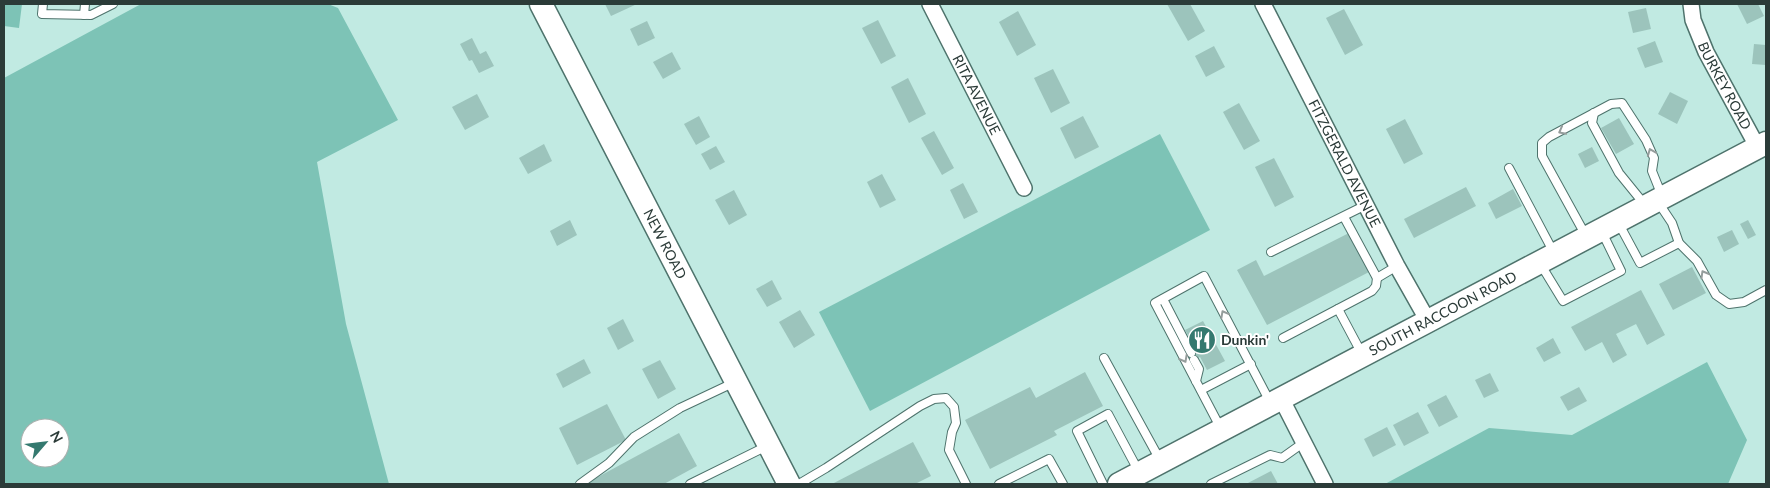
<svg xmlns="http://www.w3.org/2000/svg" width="1770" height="488" font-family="Lato,sans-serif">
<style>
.green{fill:#7dc3b6;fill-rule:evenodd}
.building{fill:#9cc4bc}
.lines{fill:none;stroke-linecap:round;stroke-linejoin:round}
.lane-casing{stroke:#4e736c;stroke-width:10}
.street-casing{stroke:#4e736c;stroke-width:18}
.secondary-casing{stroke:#4e736c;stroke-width:25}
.lane{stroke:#fff;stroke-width:8}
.street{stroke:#fff;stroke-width:15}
.secondary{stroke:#fff;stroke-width:22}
.oneway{stroke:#959d9c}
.labels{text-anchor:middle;stroke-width:4;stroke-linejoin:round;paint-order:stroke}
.street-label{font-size:14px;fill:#2b3b38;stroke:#fff}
.poi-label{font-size:14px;font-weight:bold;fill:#2b3b38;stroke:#fff;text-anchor:start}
</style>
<rect width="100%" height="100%" fill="#c1eae2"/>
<g class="green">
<polygon points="4,4 22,4 19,28 4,26"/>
<path d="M141 4H328L338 8 398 120 317 162 346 324 389 484H4V78ZM30 428H60V458H30Z"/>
<polygon points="1160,134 1210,230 870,411 819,312"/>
<polygon points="1707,362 1747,440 1728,484 1385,484 1489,428 1572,435"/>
</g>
<g class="building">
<polygon points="605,4 637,4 611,16"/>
<polygon points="1167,4 1190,4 1205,31 1188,41"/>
<polygon points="1737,4 1758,4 1764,16 1747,24"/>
<polygon points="1646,8 1651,29 1633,33 1628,12"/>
<polygon points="1344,9 1363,45 1345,55 1326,18"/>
<polygon points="1018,11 1036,45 1017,56 999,22"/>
<polygon points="878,20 896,56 881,64 862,28"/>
<polygon points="647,21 655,38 638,46 630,29"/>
<polygon points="472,38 480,54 486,51 494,66 479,73 472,60 469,61 460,44"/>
<polygon points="1655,41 1663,62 1645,68 1637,48"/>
<polygon points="1754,44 1766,45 1766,65 1752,64"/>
<polygon points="1214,46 1225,67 1206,77 1195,56"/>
<polygon points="672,52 681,69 663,79 653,62"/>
<polygon points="1053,69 1070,103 1051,113 1034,78"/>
<polygon points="908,78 926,114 909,123 891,87"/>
<polygon points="1670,92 1688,101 1677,124 1658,114"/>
<polygon points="477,94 489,117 465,130 452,107"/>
<polygon points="1239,103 1260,141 1244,150 1223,112"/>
<polygon points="699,116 710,137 696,145 684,124"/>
<polygon points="1083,116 1099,147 1075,159 1060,128"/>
<polygon points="1619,118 1634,144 1616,154 1601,128"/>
<polygon points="1405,119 1423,154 1404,164 1386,129"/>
<polygon points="934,131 954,168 942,175 921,138"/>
<polygon points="544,144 552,161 528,174 519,158"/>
<polygon points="716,146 725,162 710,170 701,154"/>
<polygon points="1592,147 1599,161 1585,168 1578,154"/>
<polygon points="1274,158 1294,197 1275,207 1255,167"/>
<polygon points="882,174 896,200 880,208 867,182"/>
<polygon points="963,183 978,212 964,219 950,190"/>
<polygon points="1466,187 1476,206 1414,238 1404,219"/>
<polygon points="1513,189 1522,206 1496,219 1488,203"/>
<polygon points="734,190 747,215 729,225 715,200"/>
<polygon points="570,220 577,235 557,246 550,231"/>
<polygon points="1748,220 1756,235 1748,239 1740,224"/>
<polygon points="1732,230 1739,244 1724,252 1717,237"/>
<polygon points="1349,233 1369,272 1267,325 1237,270 1256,260 1264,276"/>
<polygon points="1692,267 1706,293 1673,310 1659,284"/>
<polygon points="772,280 782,299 767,307 756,289"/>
<polygon points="1641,290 1665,335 1647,345 1636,324 1616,334 1627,355 1613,363 1602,342 1585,351 1571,327"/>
<polygon points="800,310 815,335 794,348 779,322"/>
<polygon points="623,319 634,341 618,350 607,328"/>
<polygon points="1203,321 1225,361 1207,370 1200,357 1193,361 1189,354 1196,350 1185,330"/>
<polygon points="1553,338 1561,353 1544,362 1536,348"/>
<polygon points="584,359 591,373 563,388 556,374"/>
<polygon points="660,360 676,389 658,399 642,369"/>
<polygon points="1085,372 1103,406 1054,431 1057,435 990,469 965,420 1030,387 1036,398"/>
<polygon points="1490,373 1499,391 1484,398 1475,380"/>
<polygon points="1579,387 1587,401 1568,411 1560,397"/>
<polygon points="1446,395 1458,417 1439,427 1427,405"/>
<polygon points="607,404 626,440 577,465 559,428"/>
<polygon points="1418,412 1429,433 1404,446 1393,425"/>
<polygon points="1387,427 1396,445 1373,457 1364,439"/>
<polygon points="679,433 697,466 664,484 585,484"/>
<polygon points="913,442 931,476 915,484 832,484"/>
<polygon points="1271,471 1278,484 1246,484"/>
</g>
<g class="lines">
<g class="lane-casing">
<g id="lane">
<polyline points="43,4 42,14 91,15 113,4"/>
<polyline points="84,15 85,4"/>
<polyline points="1594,113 1592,123 1619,173 1645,205"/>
<polyline points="1509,168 1554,253"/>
<polyline points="1658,202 1672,223 1679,243 1697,261 1716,295 1729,304 1744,302 1766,290"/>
<polyline points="1344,217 1377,278 1397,266"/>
<polyline points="1619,224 1640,263 1679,243"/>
<polyline points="1586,236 1542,156 1542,143 1549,137 1611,104 1622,103 1646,140 1654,158 1652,171 1662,196"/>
<polyline points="1271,252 1366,205"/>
<polyline points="1541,265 1563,301 1621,271 1602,232"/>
<polyline points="1163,299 1191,353"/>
<polyline points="1338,309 1362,354"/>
<polyline points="1283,338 1372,291 1376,286 1377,278"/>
<polyline points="1104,358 1160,460"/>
<polyline points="1194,360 1199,369 1196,381"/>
<polyline points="1201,390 1251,364"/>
<polyline points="1220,427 1155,303 1204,276 1270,402"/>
<polyline points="580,484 609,463 634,437 680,408 733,383"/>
<polyline points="690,484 767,446"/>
<polyline points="799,484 826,468 920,406 934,399 946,398 954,407 956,423 952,432 949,450 966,484"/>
<polyline points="999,484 1049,459 1063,484"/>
<polyline points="1103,484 1077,431 1108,414 1139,472"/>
<polyline points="1211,484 1270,455 1282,458 1303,443"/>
</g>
</g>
<g class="street-casing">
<g id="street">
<path id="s1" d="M930 4 1024 188"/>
<path id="s2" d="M1263 4 1397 266 1428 321"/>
<path id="s3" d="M1691 4 1693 20 1706 52 1758 148"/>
<polyline points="1281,398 1325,484"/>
</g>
</g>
<g class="secondary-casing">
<g id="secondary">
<path id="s4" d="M541 4 789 484"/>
<path id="s5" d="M1119 484 1766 143"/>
</g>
</g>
<use href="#lane" class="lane"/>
<use href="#street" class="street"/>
<use href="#secondary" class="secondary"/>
</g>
<defs><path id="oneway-chevron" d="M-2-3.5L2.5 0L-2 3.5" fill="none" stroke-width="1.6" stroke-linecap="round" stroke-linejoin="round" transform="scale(1.25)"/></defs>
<g class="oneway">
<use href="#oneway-chevron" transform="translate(1562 131) rotate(152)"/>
<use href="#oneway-chevron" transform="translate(1651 152) rotate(-112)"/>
<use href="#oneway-chevron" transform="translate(1704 274) rotate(-120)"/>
<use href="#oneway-chevron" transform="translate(1224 314) rotate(-118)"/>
<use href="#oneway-chevron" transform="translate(1184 359) rotate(62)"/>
</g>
<defs>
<g id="restaurant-disc" transform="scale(1.4375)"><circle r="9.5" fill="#34796f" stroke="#fff"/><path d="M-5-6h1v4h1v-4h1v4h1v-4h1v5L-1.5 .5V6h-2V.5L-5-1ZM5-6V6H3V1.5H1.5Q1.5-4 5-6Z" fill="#fff"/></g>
</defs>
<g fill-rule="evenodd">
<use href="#restaurant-disc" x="1202" y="340"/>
</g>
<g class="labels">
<g class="street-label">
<text dy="5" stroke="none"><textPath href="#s3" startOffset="89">BURKEY ROAD</textPath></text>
<text dy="5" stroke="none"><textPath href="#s1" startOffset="102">RITA AVENUE</textPath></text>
<text dy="5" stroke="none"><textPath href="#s2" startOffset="179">FITZGERALD AVENUE</textPath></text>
<text dy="5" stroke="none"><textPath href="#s4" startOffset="270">NEW ROAD</textPath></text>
<text dy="5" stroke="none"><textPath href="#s5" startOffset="366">SOUTH RACCOON ROAD</textPath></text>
</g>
<g class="poi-label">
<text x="1221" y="345">Dunkin'</text>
</g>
</g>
<rect width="1770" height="488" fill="none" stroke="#2b3b38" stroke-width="10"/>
<g transform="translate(45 443) rotate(62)"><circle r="24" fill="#ffffff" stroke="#aab1af"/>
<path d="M0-4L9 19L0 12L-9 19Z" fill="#34796f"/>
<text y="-8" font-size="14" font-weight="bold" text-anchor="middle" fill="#2b3b38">N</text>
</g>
</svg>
